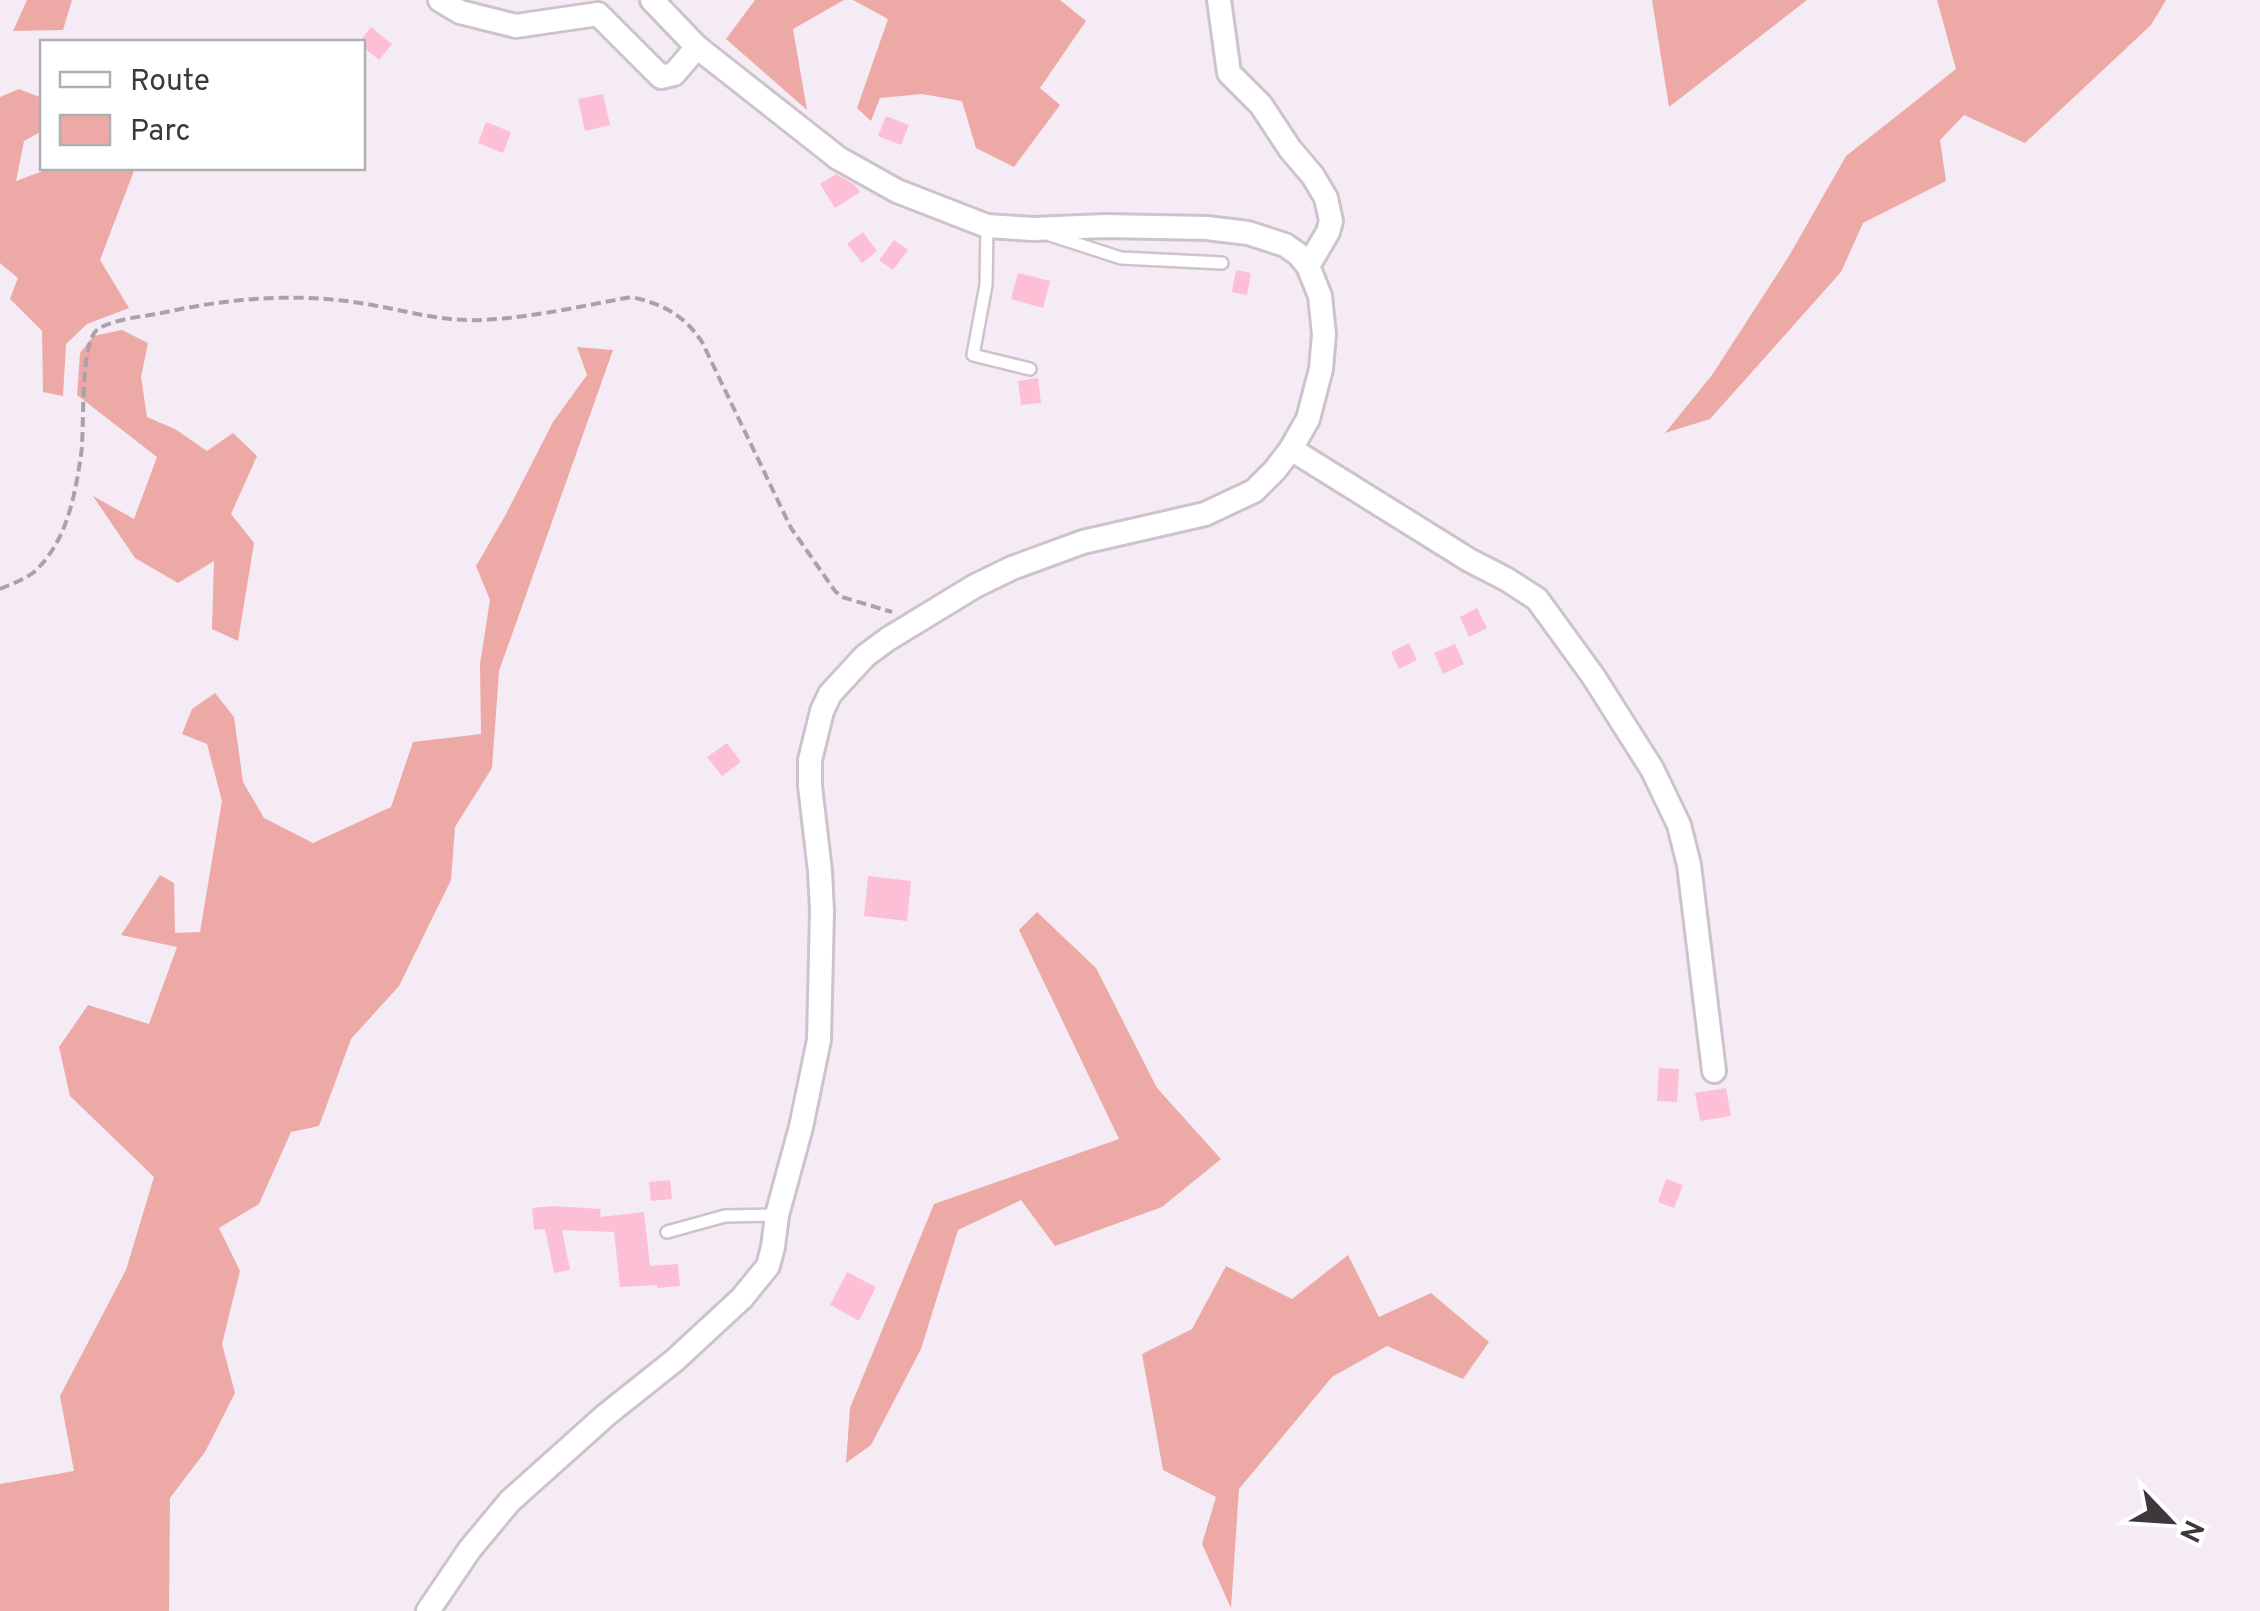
<svg xmlns="http://www.w3.org/2000/svg" width="2260" height="1611" font-family="Overpass,sans-serif">
<style>
.green{fill:#eda9a5}
.building{fill:#fdbfd6}
.lines{fill:none;stroke-linecap:round;stroke-linejoin:round}
.service-casing{stroke:#cdc3cd;stroke-width:16}
.minor-casing{stroke:#cdc3cd;stroke-width:28}
.path{stroke:#aaa2aa;stroke-width:4;stroke-dasharray:10 5;stroke-linecap:butt}
.service{stroke:#fff;stroke-width:11}
.minor{stroke:#fff;stroke-width:22}
</style>
<rect width="100%" height="100%" fill="#f5ebf5"/>
<g class="green">
<polygon points="27,0 72,0 63,30 13,31"/>
<polygon points="755,0 844,0 793,29 807,110 726,39"/>
<polygon points="853,0 1060,0 1086,21 1040,88 1060,105 1014,167 976,148 962,101 922,94 880,98 871,121 857,108 888,19"/>
<polygon points="1652,0 1807,0 1669,107"/>
<polygon points="1937,0 2166,0 2151,25 2025,143 1964,115 1940,140 1946,181 1863,223 1841,272 1710,419 1665,433 1712,375 1789,256 1846,156 1956,69"/>
<polygon points="19,89 42,98 42,131 24,141 16,181 51,168 135,168 100,260 129,308 87,324 66,344 63,396 43,392 42,331 10,299 18,278 0,263 0,97"/>
<polygon points="122,330 148,343 141,377 147,417 175,429 207,451 233,433 257,456 231,514 254,543 238,641 212,629 214,561 178,583 135,558 93,496 134,519 157,457 77,395 80,353 93,336"/>
<polygon points="577,347 613,350 499,671 492,768 455,827 451,880 399,986 351,1039 319,1126 291,1132 259,1204 219,1228 240,1271 222,1344 235,1393 205,1452 170,1498 169,1611 0,1611 0,1484 74,1471 60,1396 126,1270 154,1177 70,1096 59,1047 88,1005 149,1024 177,947 121,935 160,875 174,883 175,933 200,932 222,801 207,744 182,734 192,709 215,693 234,717 243,782 264,818 313,843 391,807 413,742 481,734 480,664 490,600 476,566 505,516 553,422 587,375"/>
<polygon points="1037,912 1096,968 1157,1088 1221,1159 1162,1207 1055,1246 1021,1200 958,1230 921,1349 871,1445 846,1463 850,1408 934,1204 1119,1139 1019,930"/>
<polygon points="1348,1255 1379,1317 1431,1293 1489,1342 1463,1379 1387,1346 1332,1377 1239,1489 1231,1608 1202,1544 1216,1497 1163,1470 1142,1354 1192,1329 1226,1266 1292,1299"/>
</g>
<g class="building">
<polygon points="371,27 392,44 379,60 362,46 362,42 359,42"/>
<polygon points="603,94 610,125 585,131 578,99"/>
<polygon points="886,116 909,125 901,145 878,136"/>
<polygon points="486,122 511,132 503,153 478,143"/>
<polygon points="836,174 855,185 860,192 835,208 820,184"/>
<polygon points="863,232 877,251 862,263 847,244"/>
<polygon points="894,240 908,250 893,270 879,260"/>
<polygon points="1236,270 1251,273 1247,295 1232,292"/>
<polygon points="1018,273 1050,281 1043,308 1011,299"/>
<polygon points="1038,378 1041,403 1021,405 1018,381"/>
<polygon points="1477,608 1487,628 1469,637 1460,617"/>
<polygon points="1409,643 1417,660 1399,669 1391,652"/>
<polygon points="1455,644 1464,664 1443,674 1434,653"/>
<polygon points="727,743 741,762 722,776 707,757"/>
<polygon points="868,876 911,881 907,921 864,916"/>
<polygon points="1659,1068 1679,1069 1677,1102 1657,1101"/>
<polygon points="1726,1088 1731,1116 1700,1121 1695,1093"/>
<polygon points="1666,1179 1683,1185 1674,1208 1658,1202"/>
<polygon points="670,1180 672,1199 651,1201 649,1182"/>
<polygon points="553,1206 601,1209 600,1217 644,1212 650,1266 678,1264 680,1286 657,1288 657,1285 620,1287 614,1232 562,1230 570,1270 554,1273 545,1229 534,1230 532,1208"/>
<polygon points="847,1272 876,1287 859,1321 830,1305"/>
</g>
<g class="lines">
<g class="service-casing">
<g id="service">
<polyline points="987,226 986,285 973,355 1030,369"/>
<polyline points="1050,235 1121,258 1222,263"/>
<polyline points="667,1232 725,1216 777,1215"/>
</g>
</g>
<g class="minor-casing">
<g id="minor">
<polyline points="440,0 460,12 516,26 598,14 661,77 674,74 697,47"/>
<polyline points="1219,0 1229,73 1261,105 1290,149 1313,176 1326,198 1331,221 1328,232 1308,266"/>
<polyline points="1291,449 1469,560 1506,579 1537,599 1593,676 1652,769 1679,825 1689,865 1714,1071"/>
<polyline points="428,1611 470,1549 510,1501 606,1415 675,1360 742,1298 768,1266 773,1247 777,1215 801,1127 819,1040 822,911 820,871 810,786 810,760 822,711 830,694 865,656 888,639 975,586 1012,568 1083,542 1205,514 1254,491 1275,470 1291,449 1308,419 1321,369 1324,334 1320,296 1308,266 1298,254 1285,245 1248,233 1207,228 1105,226 1033,229 987,226 897,191 838,158 697,47 652,0"/>
</g>
</g>
<path class="path" d="M0 589C11 584 24 580 34 572 66 543 75 497 81 455 85 430 79 342 98 329 114 319 140 317 157 314 219 300 282 293 346 301 391 306 434 322 481 320 531 318 582 306 631 297 662 303 685 316 702 342L791 528 835 591 842 597 892 612"/>
<use href="#service" class="service"/>
<use href="#minor" class="minor"/>
</g>
<rect x="40" y="40" width="325" height="130" fill="#ffffff" stroke="#b1afb1" stroke-width="2.5"/>
<rect x="60" y="72" width="50" height="15" fill="#ffffff" stroke="#b1afb1" stroke-width="2.5"/>
<text x="130" y="90" font-size="30" fill="#3c383c">Route</text>
<rect x="60" y="115" width="50" height="30" fill="#eda9a5" stroke="#b1afb1" stroke-width="2.5"/>
<text x="130" y="140" font-size="30" fill="#3c383c">Parc</text>
<g transform="translate(2170 1521) rotate(115)" stroke="#ffffff" stroke-width="8" paint-order="stroke">
<path d="M0-8L18 38L0 25L-18 38Z" fill="#3c383c"/>
<text y="-15" font-size="28" font-weight="bold" text-anchor="middle" fill="#3c383c">N</text>
</g>
</svg>
